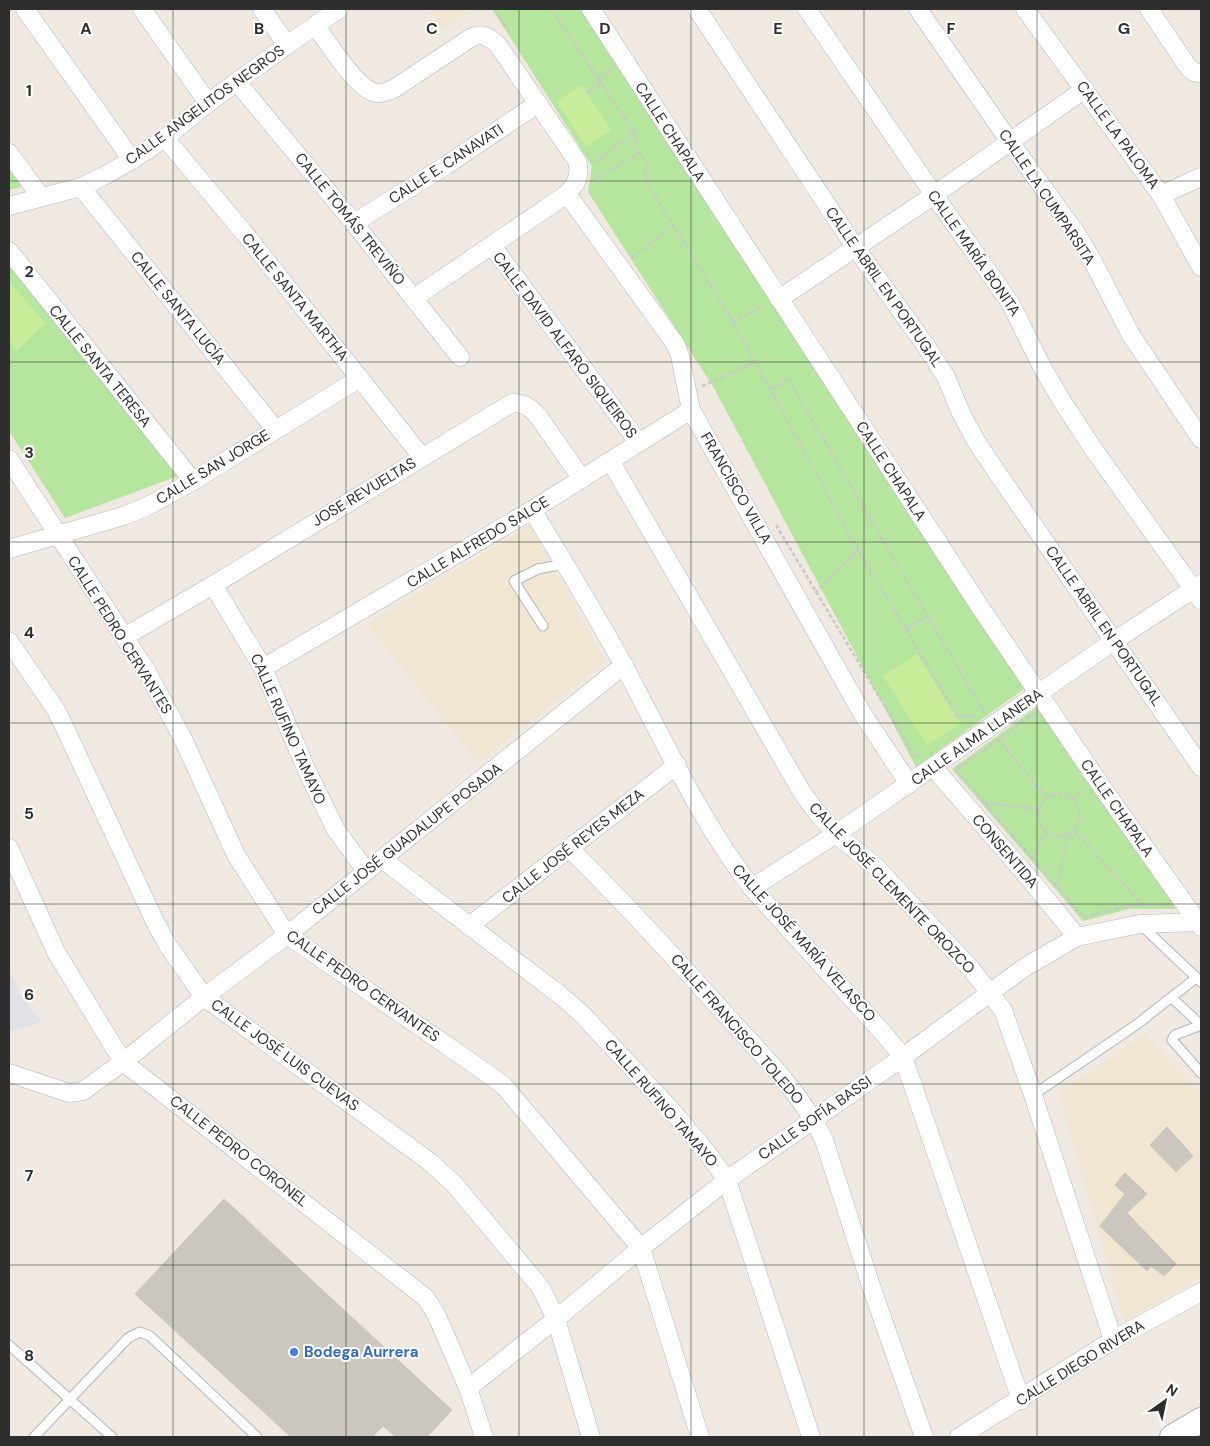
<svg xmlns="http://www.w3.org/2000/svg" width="1210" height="1446" font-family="'DM Sans',sans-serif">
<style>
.industrial{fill:#e3e1e8}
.education{fill:#f0e6d1}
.green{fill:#b6e59e}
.pitch{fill:#c9ec9a}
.building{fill:#cbc7bf;stroke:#cbc5ba}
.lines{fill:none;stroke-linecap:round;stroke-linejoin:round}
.lane-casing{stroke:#b4b7c1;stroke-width:11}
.street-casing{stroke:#b4b7c1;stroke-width:19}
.secondary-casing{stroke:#b4b7c1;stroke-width:26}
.path{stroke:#c9c9c9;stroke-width:2.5;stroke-dasharray:4 2.5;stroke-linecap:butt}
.lane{stroke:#fff;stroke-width:9}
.street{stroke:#fff;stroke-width:18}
.secondary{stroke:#fff;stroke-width:24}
.grid{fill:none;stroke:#2e2e2e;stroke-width:1;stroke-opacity:0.55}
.shop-dot{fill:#3f7fe0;stroke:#fff;stroke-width:2}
.labels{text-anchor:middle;stroke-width:4;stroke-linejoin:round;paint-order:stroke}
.street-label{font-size:15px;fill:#2e2e2e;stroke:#fff}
.shop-label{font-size:15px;font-weight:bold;fill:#366cbe;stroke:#fff;text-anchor:start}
.grid-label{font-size:16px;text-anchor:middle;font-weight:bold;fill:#2e2e2e;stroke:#fff;stroke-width:4;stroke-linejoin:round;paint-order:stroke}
</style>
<rect width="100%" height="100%" fill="#efe9e1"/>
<polygon class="industrial" points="9,968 20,994 42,1022 9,1032"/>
<g class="education">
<polygon points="428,9 473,9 443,30"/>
<polygon points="530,525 605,662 478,762 367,624"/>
<polygon points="1145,1034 1201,1094 1201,1276 1124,1322 1059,1093"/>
</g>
<g class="green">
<polygon points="492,9 588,9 1028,686 916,767 714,388 588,192 592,166"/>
<polygon points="9,159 28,185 9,190"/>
<polygon points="9,259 181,475 65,518 9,431"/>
<polygon points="1041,704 1183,909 1129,909 1083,921 952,769"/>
</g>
<g class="pitch">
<polygon points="582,85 611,130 586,147 556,101"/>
<polygon points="9,281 45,323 17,351 9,342"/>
<polygon points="917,654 961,723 927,745 883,676"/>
</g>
<g class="building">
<polygon points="1167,1127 1193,1156 1176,1172 1150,1145"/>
<polygon points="1125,1173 1147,1194 1127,1213 1176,1264 1164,1276 1151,1266 1147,1271 1100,1226 1125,1194 1115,1185"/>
<polygon points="224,1199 452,1410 427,1437 396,1437 383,1426 372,1437 291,1437 135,1294"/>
</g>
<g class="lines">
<g class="lane-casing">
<g id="lane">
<polyline points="543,626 514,581 538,569 565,564"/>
<polyline points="1142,926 1201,982"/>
<polyline points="1172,998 1201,1025"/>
<polyline points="1201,1025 1175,1035 1172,1040 1201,1073"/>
<polyline points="1033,1095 1136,1025 1196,978"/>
<polyline points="9,1345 112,1437"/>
<polyline points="34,1437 128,1338 140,1332 150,1336 257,1437"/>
</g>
</g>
<g class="street-casing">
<g id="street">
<polyline points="25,9 132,160"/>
<polyline points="142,9 208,103"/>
<polyline points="262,9 287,45"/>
<polyline points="591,9 982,610 1100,784 1201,927"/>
<polyline points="697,9 855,247 926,346 946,377 961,413 976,441 998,474 1201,767"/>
<polyline points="807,9 934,195 1011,304 1041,365 1060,398 1092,447 1201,600"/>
<polyline points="918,9 1010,142 1076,233 1091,258 1131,335 1201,439"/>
<polyline points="1025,9 1161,195 1201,267"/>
<polyline points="1149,9 1188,67 1194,72 1201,73"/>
<path d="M315 25C327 41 356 89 376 93 382 94 389 91 395 88L472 37C483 32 490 38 498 45L577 161C581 175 577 183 567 194L414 298"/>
<polyline points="237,82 354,223 460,357"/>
<polyline points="165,138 245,234 422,457"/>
<polyline points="9,153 41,197"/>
<polyline points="81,187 275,429"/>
<polyline points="567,194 676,345 680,356 691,410 862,713 909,784"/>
<polyline points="1161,195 1201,177"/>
<polyline points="9,206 81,187 102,177 132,160 165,138 208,103 287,45 339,9"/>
<polyline points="354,223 445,166 537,104"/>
<polyline points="492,246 639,443"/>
<polyline points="9,251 193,481"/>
<polyline points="779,299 934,195 1085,89"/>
<polyline points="9,459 147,672 183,739 236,855 287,935 491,1076 504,1086 641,1248 700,1437"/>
<polyline points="611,462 803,794 819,815 836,834 875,866 971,969 1003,1010 1033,1095 1113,1340"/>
<path d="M532 510C564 562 596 614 625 668 665 742 700 821 752 888L884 1034 903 1057 1021 1400"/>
<polyline points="9,549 123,516 146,507 193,481 360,378"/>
<polyline points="213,585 263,668 307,771 336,830 366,871"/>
<path d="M124 637 213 585 512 403C524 403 530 407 538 416L582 479"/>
<polyline points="9,641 56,710 64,726 156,924 167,944 204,997 430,1162 454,1184 541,1288 556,1319 591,1437"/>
<polyline points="263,668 532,510 691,410"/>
<polyline points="933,767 1028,877 1077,937"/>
<polyline points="9,848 56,952 123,1062 426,1298 437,1316 468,1388 484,1437"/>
<path d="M570 849C624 902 675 958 726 1015 761 1054 801 1092 824 1140L871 1286 924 1437"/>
<polyline points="382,859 560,995 581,1013 674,1113 708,1154 727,1180 811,1437"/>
<polyline points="752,888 836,834 1114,641 1201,584"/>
<polyline points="469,926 677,765"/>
<polyline points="9,1073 69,1093 83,1091 123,1062 204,997 287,935 624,665"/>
<polyline points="468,1388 556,1319 641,1248 727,1180 903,1057 1025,967 1077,937 1140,924 1201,922"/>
<polyline points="959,1437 1113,1340 1201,1292"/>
</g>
</g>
<g class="secondary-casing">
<polyline id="secondary" points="1172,1437 1201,1420"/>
</g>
<g class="path">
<polyline points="498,9 495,10 509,32"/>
<polyline points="551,9 635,133 635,148 639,152 647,164 644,178 733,322 858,550 906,629 927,616"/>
<polyline points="598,79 611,70"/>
<polyline points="586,93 601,83"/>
<polyline points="593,162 634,134"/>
<polyline points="592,181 639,153"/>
<polyline points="631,258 674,225"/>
<polyline points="733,322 764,305"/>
<polyline points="702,386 755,362"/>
<polyline points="771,389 788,379 984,712"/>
<polyline points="776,525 916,758 918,757"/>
<polyline points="815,593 858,550"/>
<polyline points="906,629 957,717 977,716"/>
<polygon points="1039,710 1174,905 1126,906 1083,917 956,770"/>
<polyline points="998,739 1047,798"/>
<circle cx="1059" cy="815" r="21"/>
<polyline points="1073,800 1084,788"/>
<polyline points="985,803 1039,809"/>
<polyline points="1074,831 1143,905"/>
<polyline points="1032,858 1047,832"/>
<polyline points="1057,887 1068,834"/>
</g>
<use href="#lane" class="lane"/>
<use href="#street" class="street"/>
<use href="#secondary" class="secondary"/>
</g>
<path class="grid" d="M173 9V1437M346 9V1437M519 9V1437M691 9V1437M864 9V1437M1037 9V1437M9 181H1201M9 362H1201M9 542H1201M9 723H1201M9 904H1201M9 1084H1201M9 1265H1201"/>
<circle class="shop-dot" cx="294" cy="1352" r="5"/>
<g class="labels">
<g class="street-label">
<text transform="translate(205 105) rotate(-36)" y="5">CALLE ANGELITOS NEGROS</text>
<text transform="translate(670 132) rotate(57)" y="5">CALLE CHAPALA</text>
<text transform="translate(1118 135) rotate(54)" y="5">CALLE LA PALOMA</text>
<text transform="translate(446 164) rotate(-33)" y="5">CALLE E. CANAVATI</text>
<text transform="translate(1047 197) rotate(56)" y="5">CALLE LA CUMPARSITA</text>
<text transform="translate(350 219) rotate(51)" y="5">CALLE TOMÁS TREVIÑO</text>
<text transform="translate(974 253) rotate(55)" y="5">CALLE MARÍA BONITA</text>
<text transform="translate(884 287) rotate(55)" y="5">CALLE ABRIL EN PORTUGAL</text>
<text transform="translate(295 297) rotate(51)" y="5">CALLE SANTA MARTHA</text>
<text transform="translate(178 308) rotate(51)" y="5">CALLE SANTA LUCÍA</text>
<text transform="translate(565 345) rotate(53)" y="5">CALLE DAVID ALFARO SIQUEIROS</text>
<text transform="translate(100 366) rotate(51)" y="5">CALLE SANTA TERESA</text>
<text transform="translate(213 467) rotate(-31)" y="5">CALLE SAN JORGE</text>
<text transform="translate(891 471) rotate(57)" y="5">CALLE CHAPALA</text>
<text transform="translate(736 488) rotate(60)" y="5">FRANCISCO VILLA</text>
<text transform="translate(364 492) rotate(-31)" y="5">JOSE REVUELTAS</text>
<text transform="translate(478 542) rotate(-31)" y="5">CALLE ALFREDO SALCE</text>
<text transform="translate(1104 626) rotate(55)" y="5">CALLE ABRIL EN PORTUGAL</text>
<text transform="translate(120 635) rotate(58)" y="5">CALLE PEDRO CERVANTES</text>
<text transform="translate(288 729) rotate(66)" y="5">CALLE RUFINO TAMAYO</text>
<text transform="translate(977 737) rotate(-35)" y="5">CALLE ALMA LLANERA</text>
<text transform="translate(1117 808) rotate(55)" y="5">CALLE CHAPALA</text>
<text transform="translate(407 839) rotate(-38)" y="5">CALLE JOSÉ GUADALUPE POSADA</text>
<text transform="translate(573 846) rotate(-38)" y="5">CALLE JOSÉ REYES MEZA</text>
<text transform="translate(1005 851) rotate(49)" y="5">CONSENTIDA</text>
<text transform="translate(892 888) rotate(46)" y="5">CALLE JOSÉ CLEMENTE OROZCO</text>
<text transform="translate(804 943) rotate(48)" y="5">CALLE JOSÉ MARÍA VELASCO</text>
<text transform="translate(363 986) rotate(35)" y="5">CALLE PEDRO CERVANTES</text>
<text transform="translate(737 1029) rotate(49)" y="5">CALLE FRANCISCO TOLEDO</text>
<text transform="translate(285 1055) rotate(36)" y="5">CALLE JOSÉ LUIS CUEVAS</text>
<text transform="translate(661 1103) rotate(49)" y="5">CALLE RUFINO TAMAYO</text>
<text transform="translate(815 1118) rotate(-35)" y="5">CALLE SOFÍA BASSI</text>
<text transform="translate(239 1151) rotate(38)" y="5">CALLE PEDRO CORONEL</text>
<text transform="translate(1080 1363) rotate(-32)" y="5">CALLE DIEGO RIVERA</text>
</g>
<g class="shop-label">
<text x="304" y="1357">Bodega Aurrera</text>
</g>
</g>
<g class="grid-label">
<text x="86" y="34">A</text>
<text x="259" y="34">B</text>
<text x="432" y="34">C</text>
<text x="605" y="34">D</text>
<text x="778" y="34">E</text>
<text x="951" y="34">F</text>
<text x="1124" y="34">G</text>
<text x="29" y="96">1</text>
<text x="29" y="277">2</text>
<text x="29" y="458">3</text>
<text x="29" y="638">4</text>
<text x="29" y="819">5</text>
<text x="29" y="1000">6</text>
<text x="29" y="1181">7</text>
<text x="29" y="1361">8</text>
</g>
<rect width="1210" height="1446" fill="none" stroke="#2e2e2e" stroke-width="20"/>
<g transform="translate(1165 1401) rotate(33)" stroke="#ffffff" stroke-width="4" paint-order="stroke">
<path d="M0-4L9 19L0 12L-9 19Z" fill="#2e2e2e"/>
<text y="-8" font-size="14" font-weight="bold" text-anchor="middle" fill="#2e2e2e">N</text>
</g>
</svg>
